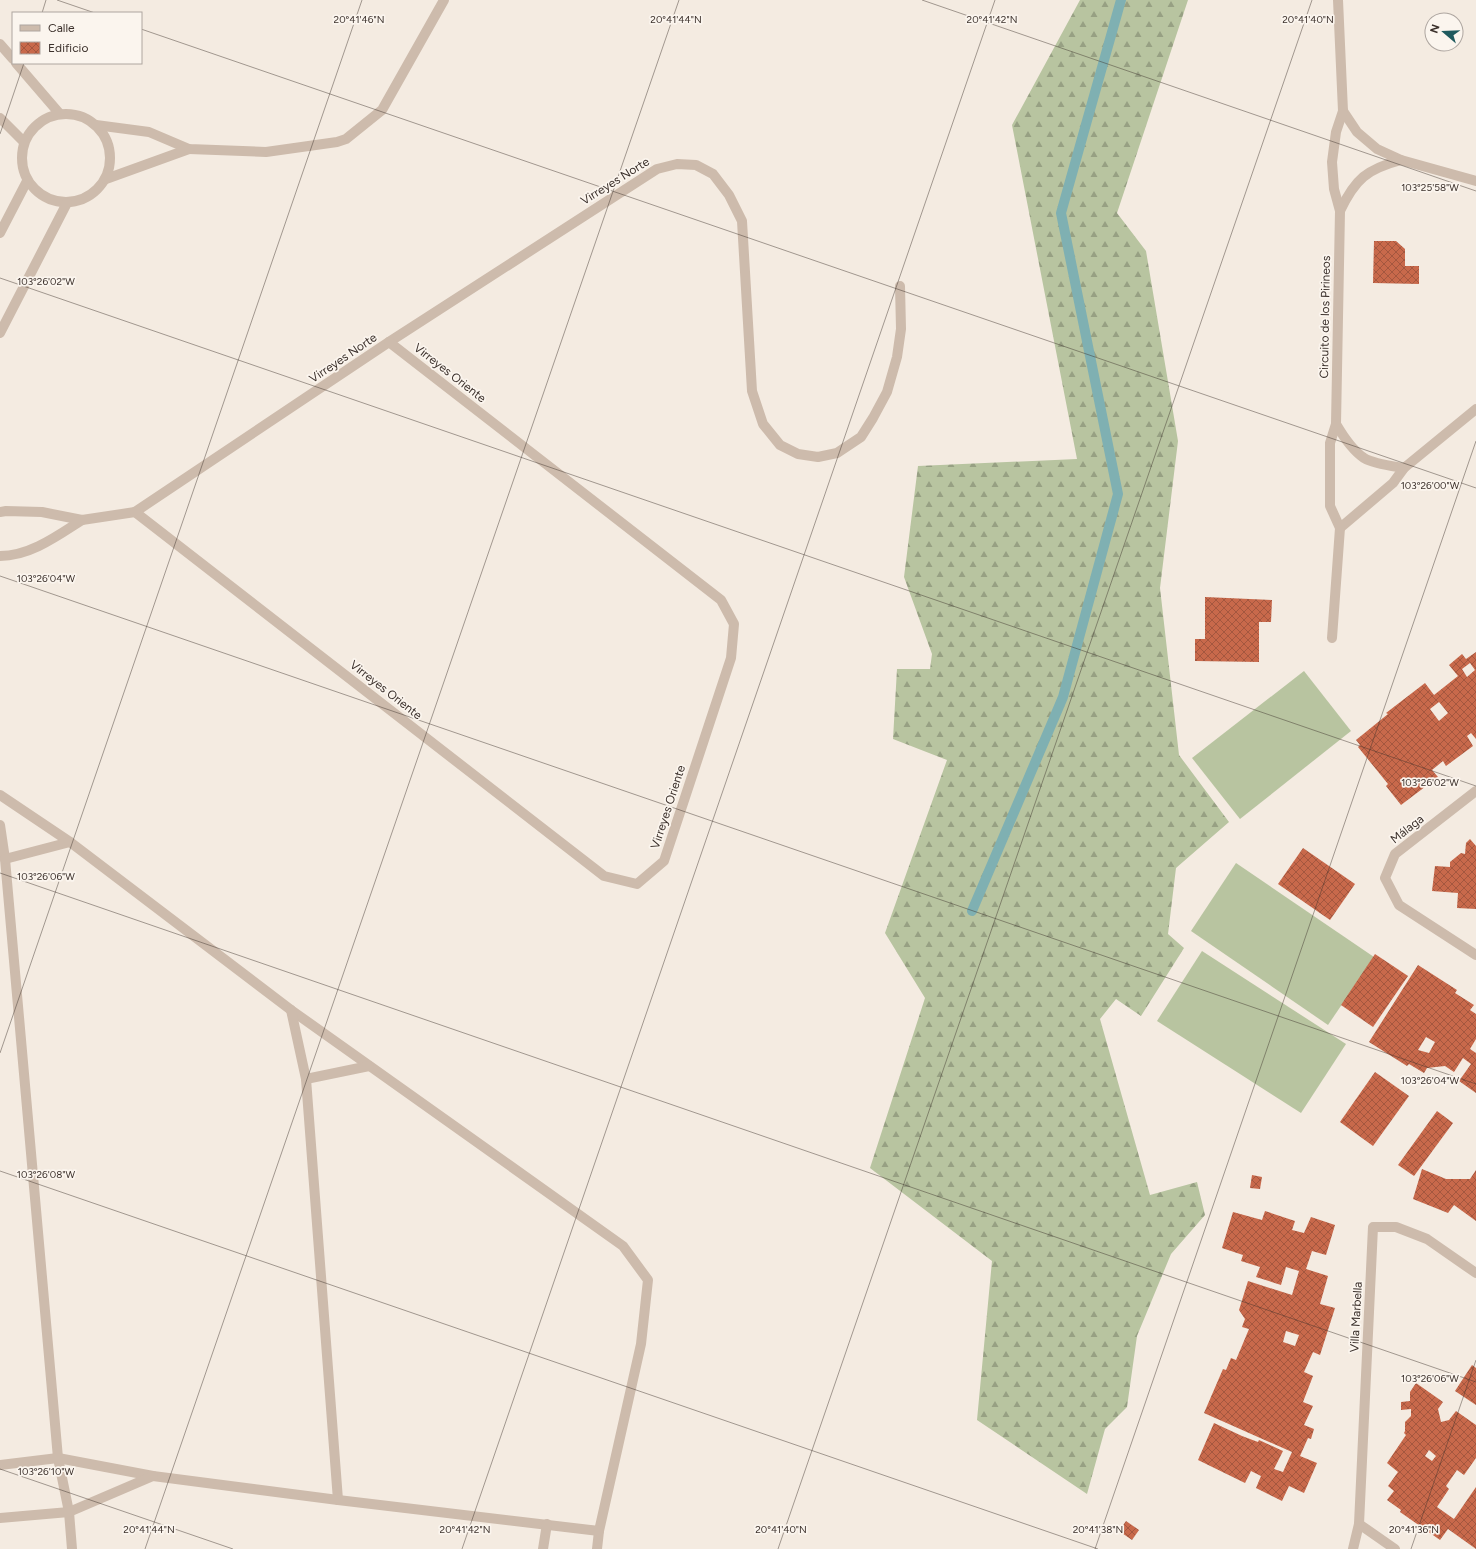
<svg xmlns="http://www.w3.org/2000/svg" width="1476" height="1549" font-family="Figtree,sans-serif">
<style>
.forest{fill:url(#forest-firs)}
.pitch{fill:#b8c4a0}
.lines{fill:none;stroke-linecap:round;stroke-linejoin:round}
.stream{stroke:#7fb0b2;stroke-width:10}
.building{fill:url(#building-cross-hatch);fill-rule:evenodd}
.minor{stroke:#cdbbac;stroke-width:10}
.ticks{fill:none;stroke:#3b302b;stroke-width:1;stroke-opacity:0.45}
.labels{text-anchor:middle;stroke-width:3.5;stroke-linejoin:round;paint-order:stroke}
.street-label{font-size:12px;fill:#3b302b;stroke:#fbf5ee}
.ticks-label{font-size:10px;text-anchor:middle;fill:#3b302b;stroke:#fbf5ee;stroke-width:3.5;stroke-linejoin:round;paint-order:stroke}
</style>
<defs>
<pattern id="forest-firs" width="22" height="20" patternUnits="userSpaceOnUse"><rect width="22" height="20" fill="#b8c4a0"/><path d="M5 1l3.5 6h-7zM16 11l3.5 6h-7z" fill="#97a083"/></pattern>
<pattern id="building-cross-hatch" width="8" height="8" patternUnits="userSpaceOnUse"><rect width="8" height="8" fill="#c8694b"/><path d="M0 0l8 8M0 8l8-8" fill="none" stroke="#a4573f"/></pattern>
</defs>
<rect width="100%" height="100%" fill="#f4ebe1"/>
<polygon class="forest" points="1080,0 1188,0 1117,213 1146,251 1178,441 1160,588 1179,755 1229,822 1176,868 1168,934 1184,948 1141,1016 1116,999 1100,1019 1150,1195 1197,1182 1205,1215 1171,1254 1137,1336 1127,1407 1105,1429 1087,1494 977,1420 992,1261 870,1168 925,998 885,933 947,760 893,739 897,669 930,669 932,654 904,577 918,466 1077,459 1012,125"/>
<g class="pitch">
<polygon points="1304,671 1351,731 1240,819 1192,758"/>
<polygon points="1236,863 1374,957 1328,1025 1191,931"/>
<polygon points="1202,951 1346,1044 1301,1113 1157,1021"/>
</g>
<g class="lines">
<polyline class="stream" points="972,911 1063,697 1118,494 1061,213 1121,0"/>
</g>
<g class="building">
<polygon points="1374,241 1396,241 1405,249 1405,266 1419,266 1419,284 1373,283"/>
<polygon points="1205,597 1272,600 1271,622 1259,622 1259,662 1195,661 1195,639 1205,639"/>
<path d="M1476 652V739L1471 733 1467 736 1473 746 1446 766 1443 761 1432 770 1438 777 1401 805 1386 786 1388 784 1358 747 1360 745 1356 740 1388 714 1386 713 1425 683 1434 695 1458 676 1449 665 1462 654 1466 659ZM1470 663 1475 670 1467 677 1462 669ZM1439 702 1448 713 1439 721 1430 709Z"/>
<polygon points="1470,839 1476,846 1476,909 1457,908 1458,893 1432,891 1435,866 1450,867 1450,862 1461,853 1465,854 1466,843"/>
<polygon points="1303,848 1355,884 1330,920 1278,884"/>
<polygon points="1375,954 1408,976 1373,1027 1341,1005"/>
<path d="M1418 965 1457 990 1455 993 1474 1005 1470 1010 1476 1014V1039L1470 1049 1476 1053V1093L1459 1081 1471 1064 1463 1058 1454 1072 1445 1066 1427 1068 1424 1073 1409 1064 1407 1066 1369 1042ZM1426 1037 1435 1042 1429 1053 1418 1050Z"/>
<polygon points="1375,1072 1409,1096 1373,1146 1340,1122"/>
<polygon points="1437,1111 1453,1123 1414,1176 1398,1165"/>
<polygon points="1422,1169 1446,1179 1470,1179 1476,1170 1476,1221 1454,1205 1448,1213 1413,1199"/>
<polygon points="1252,1175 1262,1177 1260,1189 1250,1188"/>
<path d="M1265 1211 1295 1221 1292 1230 1304 1233 1311 1217 1335 1225 1326 1255 1312 1251 1306 1269 1328 1276 1320 1304 1335 1308 1320 1355 1313 1352 1304 1372 1313 1376 1303 1402 1313 1406 1304 1425 1314 1429 1311 1439 1308 1438 1300 1456 1317 1463 1304 1493 1289 1486 1282 1501 1256 1488 1261 1476 1251 1471 1245 1483 1198 1460 1214 1423 1242 1436 1258 1442 1259 1440 1283 1451 1274 1469 1283 1472 1292 1452 1204 1413 1223 1369 1226 1370 1231 1358 1236 1360 1249 1329 1242 1327 1245 1319 1239 1310 1248 1281 1292 1295 1299 1271 1286 1267 1281 1285 1256 1277 1260 1267 1241 1261 1243 1255 1222 1248 1233 1212 1262 1220ZM1286 1331 1299 1335 1295 1346 1283 1342Z"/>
<polygon points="1472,1365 1476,1368 1476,1405 1455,1391"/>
<path d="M1416 1383 1443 1402 1438 1409 1441 1422 1449 1420 1456 1411 1476 1425V1458L1464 1475 1457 1470 1446 1486 1449 1489 1437 1507 1454 1519 1476 1487V1549L1448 1529 1440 1540 1400 1512 1401 1510 1387 1500 1394 1491 1388 1486 1398 1472 1387 1463 1406 1435 1404 1433 1405 1431V1422L1411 1416V1409L1401 1410V1402L1410 1401V1392ZM1429 1450 1436 1456 1432 1461 1425 1456Z"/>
<polygon points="1126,1521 1139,1530 1132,1540 1119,1531"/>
</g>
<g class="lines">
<g class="minor">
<polyline points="0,44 13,59"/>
<polyline points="16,63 59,113"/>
<polyline points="1343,111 1357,132 1377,149 1401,160 1476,181"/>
<circle cx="66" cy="158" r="44"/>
<polyline points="0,118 24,142"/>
<polyline points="96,125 149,132 189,149 266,152 337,142 346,139 382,110 444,0"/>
<polyline points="106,179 189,149"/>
<path d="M1340 211C1355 179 1367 169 1401 160"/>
<polyline points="0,233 27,181"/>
<polyline points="0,333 67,203"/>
<path d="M1336 424C1343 436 1352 450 1364 458 1374 464 1392 466 1404 468"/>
<polyline points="0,512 6,511 42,512 82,520 135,512 389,342 657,169 677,164 696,165 713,174 729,195 742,221 752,391 763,424 780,445 798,454 818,457 837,453 861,437 873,418 887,392 897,357 901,329 900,286"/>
<polyline points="135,512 604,876 637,884 664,861 731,658 734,624 721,600 389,342"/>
<polyline points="1340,528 1393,483 1404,468 1476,409"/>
<path d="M0 556C30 556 57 536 82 520"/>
<polyline points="1332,638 1340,528 1330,506 1330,443 1336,424 1340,211 1334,189 1332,162 1336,132 1343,111 1338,0"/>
<polyline points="1476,791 1395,854 1385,878 1399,905 1476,955"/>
<polyline points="0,795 70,842 291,1010 623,1246 648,1280 641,1344 599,1531 597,1549"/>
<polyline points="0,825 5,859 58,1458 69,1512 72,1549"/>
<polyline points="5,859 70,842"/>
<polyline points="291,1010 306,1079 338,1500"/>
<polyline points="306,1079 369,1066"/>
<polyline points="0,1465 58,1458 153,1476 338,1500 599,1531"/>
<polyline points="0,1518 69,1512 153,1476"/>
<polyline points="1359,1524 1395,1549"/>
<polyline points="543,1549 547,1524"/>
<polyline points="1353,1549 1359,1524 1373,1227 1396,1227 1427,1239 1476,1273"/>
</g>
</g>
<path class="ticks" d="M57 0 95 13M922 0 1476 191M42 13 46 0M141 29 1476 488M0 134 24 63M0 278 1476 786M0 576 1476 1084M0 873 1476 1382M0 1053 362 0M0 1171 1098 1549M0 1469 233 1549M145 1549 679 0M462 1549 995 0M778 1549 1312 0M1095 1549 1476 441M1411 1549 1476 1360"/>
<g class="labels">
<g class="street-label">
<text transform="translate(615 181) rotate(-32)" y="4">Virreyes Norte</text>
<text transform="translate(1325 317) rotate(-89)" y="4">Circuito de los Pirineos</text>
<text transform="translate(343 358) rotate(-34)" y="4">Virreyes Norte</text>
<text transform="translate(450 373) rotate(38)" y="4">Virreyes Oriente</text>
<text transform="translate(386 690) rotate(38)" y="4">Virreyes Oriente</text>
<text transform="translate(668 807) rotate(-72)" y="4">Virreyes Oriente</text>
<text transform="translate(1407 829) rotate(-38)" y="4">Málaga</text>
<text transform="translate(1356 1317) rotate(-87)" y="4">Villa Marbella</text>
</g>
</g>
<g class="ticks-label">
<text x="359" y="23">20°41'46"N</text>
<text x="676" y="23">20°41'44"N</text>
<text x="992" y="23">20°41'42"N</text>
<text x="1308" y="23">20°41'40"N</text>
<text x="1430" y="191">103°25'58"W</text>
<text x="46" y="285">103°26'02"W</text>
<text x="1430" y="489">103°26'00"W</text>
<text x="46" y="582">103°26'04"W</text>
<text x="1430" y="786">103°26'02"W</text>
<text x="46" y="880">103°26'06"W</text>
<text x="1430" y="1084">103°26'04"W</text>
<text x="46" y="1178">103°26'08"W</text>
<text x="1430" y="1382">103°26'06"W</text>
<text x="46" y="1475">103°26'10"W</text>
<text x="149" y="1533">20°41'44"N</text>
<text x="465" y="1533">20°41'42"N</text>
<text x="781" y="1533">20°41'40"N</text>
<text x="1098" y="1533">20°41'38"N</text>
<text x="1414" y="1533">20°41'36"N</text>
</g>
<rect x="12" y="12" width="130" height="52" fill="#fbf5ee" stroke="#aea6a0"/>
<rect x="20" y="25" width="20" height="6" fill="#cdbbac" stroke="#aea6a0"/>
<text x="48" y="32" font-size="12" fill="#3b302b">Calle</text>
<rect x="20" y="42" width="20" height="12" fill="url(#building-cross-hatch)" stroke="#aea6a0"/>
<text x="48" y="52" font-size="12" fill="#3b302b">Edificio</text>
<g transform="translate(1444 32) rotate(289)"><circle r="19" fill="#fbf5ee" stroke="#aea6a0"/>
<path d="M0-3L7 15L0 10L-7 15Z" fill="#1f5a5e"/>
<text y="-6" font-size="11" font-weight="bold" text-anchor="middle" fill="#3b302b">N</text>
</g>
</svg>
